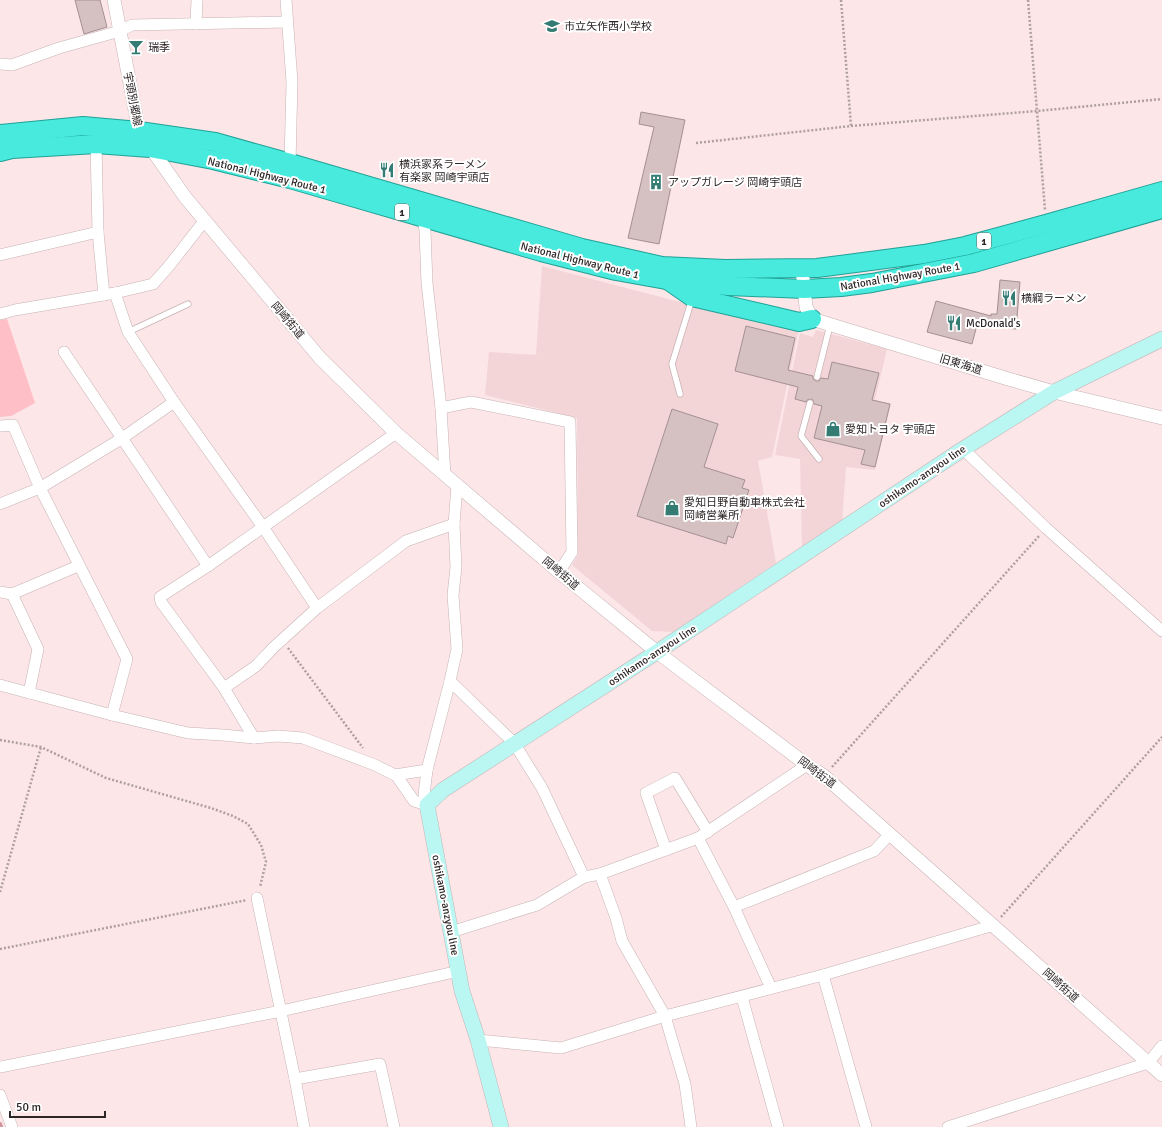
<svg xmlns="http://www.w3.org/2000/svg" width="1162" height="1127" font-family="Signika,'Noto Sans JP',sans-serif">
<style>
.built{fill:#f3d5d8}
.green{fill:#febfc7}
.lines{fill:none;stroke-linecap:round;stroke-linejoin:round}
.stream{stroke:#d2959d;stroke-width:4}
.building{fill:#d5c0c2;stroke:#a49092}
.service-casing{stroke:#c7b2b4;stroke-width:7}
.minor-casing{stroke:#c7b2b4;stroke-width:12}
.tertiary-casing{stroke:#c7b2b4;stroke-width:14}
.secondary-casing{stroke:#c7b2b4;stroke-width:16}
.trunk-casing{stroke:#20a196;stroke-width:20}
.path{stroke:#af9fa0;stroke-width:2.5;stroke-dasharray:2 2;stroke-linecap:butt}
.service{stroke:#fff;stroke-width:5.5}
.minor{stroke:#fff;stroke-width:11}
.tertiary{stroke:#fff;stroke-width:13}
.secondary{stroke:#baf7f2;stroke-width:15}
.trunk{stroke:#47eadc;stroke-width:18}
.labels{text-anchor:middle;stroke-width:4;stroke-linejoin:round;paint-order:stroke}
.shield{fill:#fff;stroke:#6c6667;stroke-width:1}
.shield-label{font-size:10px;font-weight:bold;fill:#2d2526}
.poi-label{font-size:11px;fill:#2d2526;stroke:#fff;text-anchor:start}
.street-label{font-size:11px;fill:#2d2526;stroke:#fff}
</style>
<rect width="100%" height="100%" fill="#fce6e8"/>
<g class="built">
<polygon points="542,266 672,300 799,328 772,457 758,461 776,563 673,632 652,631 572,565 578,555 577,418 485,395 489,352 536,355"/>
<polygon points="816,330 887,349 875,400 891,404 875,470 846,467 842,523 802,548 800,459 775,455 800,333 813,337"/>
</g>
<polygon class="green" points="7,319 35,403 11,416 0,417 0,320"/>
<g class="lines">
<polyline class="stream" points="0,1124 1,1127"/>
</g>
<g class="building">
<polygon points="75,0 100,0 107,27 84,34"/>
<polygon points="641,112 685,120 659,244 628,238 654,127 639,124"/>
<polygon points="1000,280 1020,282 1016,329 977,325 972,344 927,332 936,301 991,316 991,314 997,314"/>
<polygon points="746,326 795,338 788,370 813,376 813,379 816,381 819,381 821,378 828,379 832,362 879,373 872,400 890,404 875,467 861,464 865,450 814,438 822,406 814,404 813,400 811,399 807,400 806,402 795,399 798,387 735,371"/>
<polygon points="672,409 718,424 704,467 745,480 742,488 749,490 733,538 728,536 726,544 637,516"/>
</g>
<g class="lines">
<g class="service-casing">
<g id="service">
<polyline points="128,332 188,304"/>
<polyline points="817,377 830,325"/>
<polyline points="680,394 672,364 692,299"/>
<polyline points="810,403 801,436 819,459"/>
</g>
</g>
<g class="minor-casing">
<g id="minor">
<polyline points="286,0 292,82 290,163"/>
<polyline points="196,24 197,0"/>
<polyline points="0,64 12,65 59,48 120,31 132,25 287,22"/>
<polyline points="96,144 98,232 104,295"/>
<polyline points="423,218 425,231 427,283 441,408 445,476"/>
<polyline points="0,255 98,232"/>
<polyline points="115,293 128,332 174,402 263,527 317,608"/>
<polyline points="0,314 15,310 115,293 153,284 169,266 205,220"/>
<polyline points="64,352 208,566"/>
<polyline points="441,408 471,402 570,422 572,552 559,572"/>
<polyline points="0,426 13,425 40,488 127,659 112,715"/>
<polyline points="963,449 1046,528 1162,631"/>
<polyline points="0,504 40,488 121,439 174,402"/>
<polyline points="0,592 12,594 78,566"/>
<polyline points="12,594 38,649 29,693"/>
<polyline points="450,681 514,743 542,788 584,877"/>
<polyline points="0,685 112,715 188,733 223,735 254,738 278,736 303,738 375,765 395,775 427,770"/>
<polyline points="224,688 256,666 274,647 317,608 406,541 454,524"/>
<polyline points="254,738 224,688 161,602 160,597 208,566 396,433"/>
<polyline points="396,775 414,801 427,805"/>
<polyline points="427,805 424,795 427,770 450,681 457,649 453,595 456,567 454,524 457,486"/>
<polyline points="698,838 734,907 771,988"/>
<polyline points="666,850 646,793 675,778 708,832"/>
<polyline points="600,874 616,918 622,941 665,1016 685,1084 691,1127"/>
<polyline points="257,898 295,1079 304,1127"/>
<polyline points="734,907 874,851 890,834"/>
<polyline points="451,932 537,905 584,877 600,874 698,838 807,765"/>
<polyline points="823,975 866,1127"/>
<polyline points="742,997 778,1127"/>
<polyline points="478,1040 561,1048 665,1016 823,975 994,925"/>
<polyline points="0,1067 281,1011 459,971"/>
<polyline points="295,1079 380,1064 394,1127"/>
<polyline points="0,1095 12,1127"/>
<polyline points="948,1127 1148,1063 1162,1046"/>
</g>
</g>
<g class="tertiary-casing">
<g id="tertiary">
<polyline points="114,0 139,131 185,197 320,358 396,433 559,572 657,652 807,765 824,776 1162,1075"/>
<polyline points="802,269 806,307 812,319 1005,378 1054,392 1162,418"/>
</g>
</g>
<g class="secondary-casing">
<polyline id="secondary" points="501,1127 478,1040 462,991 427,805 443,790 657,652 963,449 1054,392 1162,339"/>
</g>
<g class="trunk-casing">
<g id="trunk">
<polyline points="0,134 83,126 139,131 215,142 290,163 582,248 662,266 725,269 817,268 924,254 965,246 1046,224 1162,191"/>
<polyline points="0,152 12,149 96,144 150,148 213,160 290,179 541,252 616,271 666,280 728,286 804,289 841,287 872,283 974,263 1162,209"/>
<polyline points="669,281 692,297 799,322 812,319"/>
</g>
</g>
<g class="path">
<polyline points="841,0 851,126"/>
<polyline points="1028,0 1045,210"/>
<polyline points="696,143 851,126 1037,111 1162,99"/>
<polyline points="288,648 363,748"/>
<polyline points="0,740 41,747 106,778 211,808 233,816 248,824 261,845 266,862 260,887"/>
<polyline points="832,767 1039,536"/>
<polyline points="0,892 41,747"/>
<polyline points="1001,917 1162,737"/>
<polyline points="0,949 247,900"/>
</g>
<use href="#service" class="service"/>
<use href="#minor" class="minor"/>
<use href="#tertiary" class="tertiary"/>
<use href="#secondary" class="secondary"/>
<use href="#trunk" class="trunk"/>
</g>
<defs>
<g id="school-bare" transform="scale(1.2)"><path d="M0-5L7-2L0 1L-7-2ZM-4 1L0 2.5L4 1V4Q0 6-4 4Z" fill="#347b73" stroke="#fff" stroke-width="2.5" paint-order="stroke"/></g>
<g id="bar-bare" transform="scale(1.2)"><path d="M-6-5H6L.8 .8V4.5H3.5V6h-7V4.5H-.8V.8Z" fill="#347b73" stroke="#fff" stroke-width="2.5" paint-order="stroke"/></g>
<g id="restaurant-bare" transform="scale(1.2)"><path d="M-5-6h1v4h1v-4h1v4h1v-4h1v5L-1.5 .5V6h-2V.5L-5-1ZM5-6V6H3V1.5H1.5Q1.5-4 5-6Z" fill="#347b73" stroke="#fff" stroke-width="2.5" paint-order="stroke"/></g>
<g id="building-bare" transform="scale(1.2)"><path d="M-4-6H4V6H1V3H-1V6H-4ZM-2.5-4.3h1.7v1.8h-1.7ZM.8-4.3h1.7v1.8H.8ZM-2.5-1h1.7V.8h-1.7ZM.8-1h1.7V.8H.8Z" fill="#347b73" stroke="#fff" stroke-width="2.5" paint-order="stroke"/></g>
<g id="shop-bare" transform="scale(1.2)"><path d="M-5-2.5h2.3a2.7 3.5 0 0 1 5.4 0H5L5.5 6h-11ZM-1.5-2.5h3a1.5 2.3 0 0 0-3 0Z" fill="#347b73" stroke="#fff" stroke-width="2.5" paint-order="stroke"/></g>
</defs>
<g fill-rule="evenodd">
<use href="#school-bare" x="552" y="26"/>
<use href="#bar-bare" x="136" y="47"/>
<use href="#restaurant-bare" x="387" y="170"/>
<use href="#building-bare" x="656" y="182"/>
<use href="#restaurant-bare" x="1009" y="298"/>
<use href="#restaurant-bare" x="954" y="323"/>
<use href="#shop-bare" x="833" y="429"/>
<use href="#shop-bare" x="672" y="508"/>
</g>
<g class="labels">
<g class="shield">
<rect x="395" y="204" width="14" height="16" rx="3"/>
<rect x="977" y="233" width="14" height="16" rx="3"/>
</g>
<g class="shield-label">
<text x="402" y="216">1</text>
<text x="984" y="245">1</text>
</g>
<g class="poi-label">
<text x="564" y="30">市立矢作西小学校</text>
<text x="148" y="51">瑞季</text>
<text x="399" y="168">横浜家系ラーメン<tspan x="399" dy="13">有楽家 岡崎宇頭店</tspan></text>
<text x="668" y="186">アップガレージ 岡崎宇頭店</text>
<text x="1021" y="302">横綱ラーメン</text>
<text x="966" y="327">McDonald's</text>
<text x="845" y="433">愛知トヨタ 宇頭店</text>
<text x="684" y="506">愛知日野自動車株式会社<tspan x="684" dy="13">岡崎営業所</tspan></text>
</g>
<g class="street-label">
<text transform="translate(133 99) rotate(79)" y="4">宇頭別郷線</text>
<text transform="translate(267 175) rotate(14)" y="4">National Highway Route 1</text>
<text transform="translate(580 260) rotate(14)" y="4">National Highway Route 1</text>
<text transform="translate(900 276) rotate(-10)" y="4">National Highway Route 1</text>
<text transform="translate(288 320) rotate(50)" y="4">岡崎街道</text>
<text transform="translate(961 364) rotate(17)" y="4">旧東海道</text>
<text transform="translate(922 476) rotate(-34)" y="4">oshikamo-anzyou line</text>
<text transform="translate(561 573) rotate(40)" y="4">岡崎街道</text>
<text transform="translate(652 655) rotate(-33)" y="4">oshikamo-anzyou line</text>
<text transform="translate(817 772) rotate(37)" y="4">岡崎街道</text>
<text transform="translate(446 905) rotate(79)" y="4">oshikamo-anzyou line</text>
<text transform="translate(1061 985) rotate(42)" y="4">岡崎街道</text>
</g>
</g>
<path d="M10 1111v6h95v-6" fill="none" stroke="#2d2526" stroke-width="2"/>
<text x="16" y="1111" font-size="12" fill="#2d2526" stroke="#ffffff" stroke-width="3" paint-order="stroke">50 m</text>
</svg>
